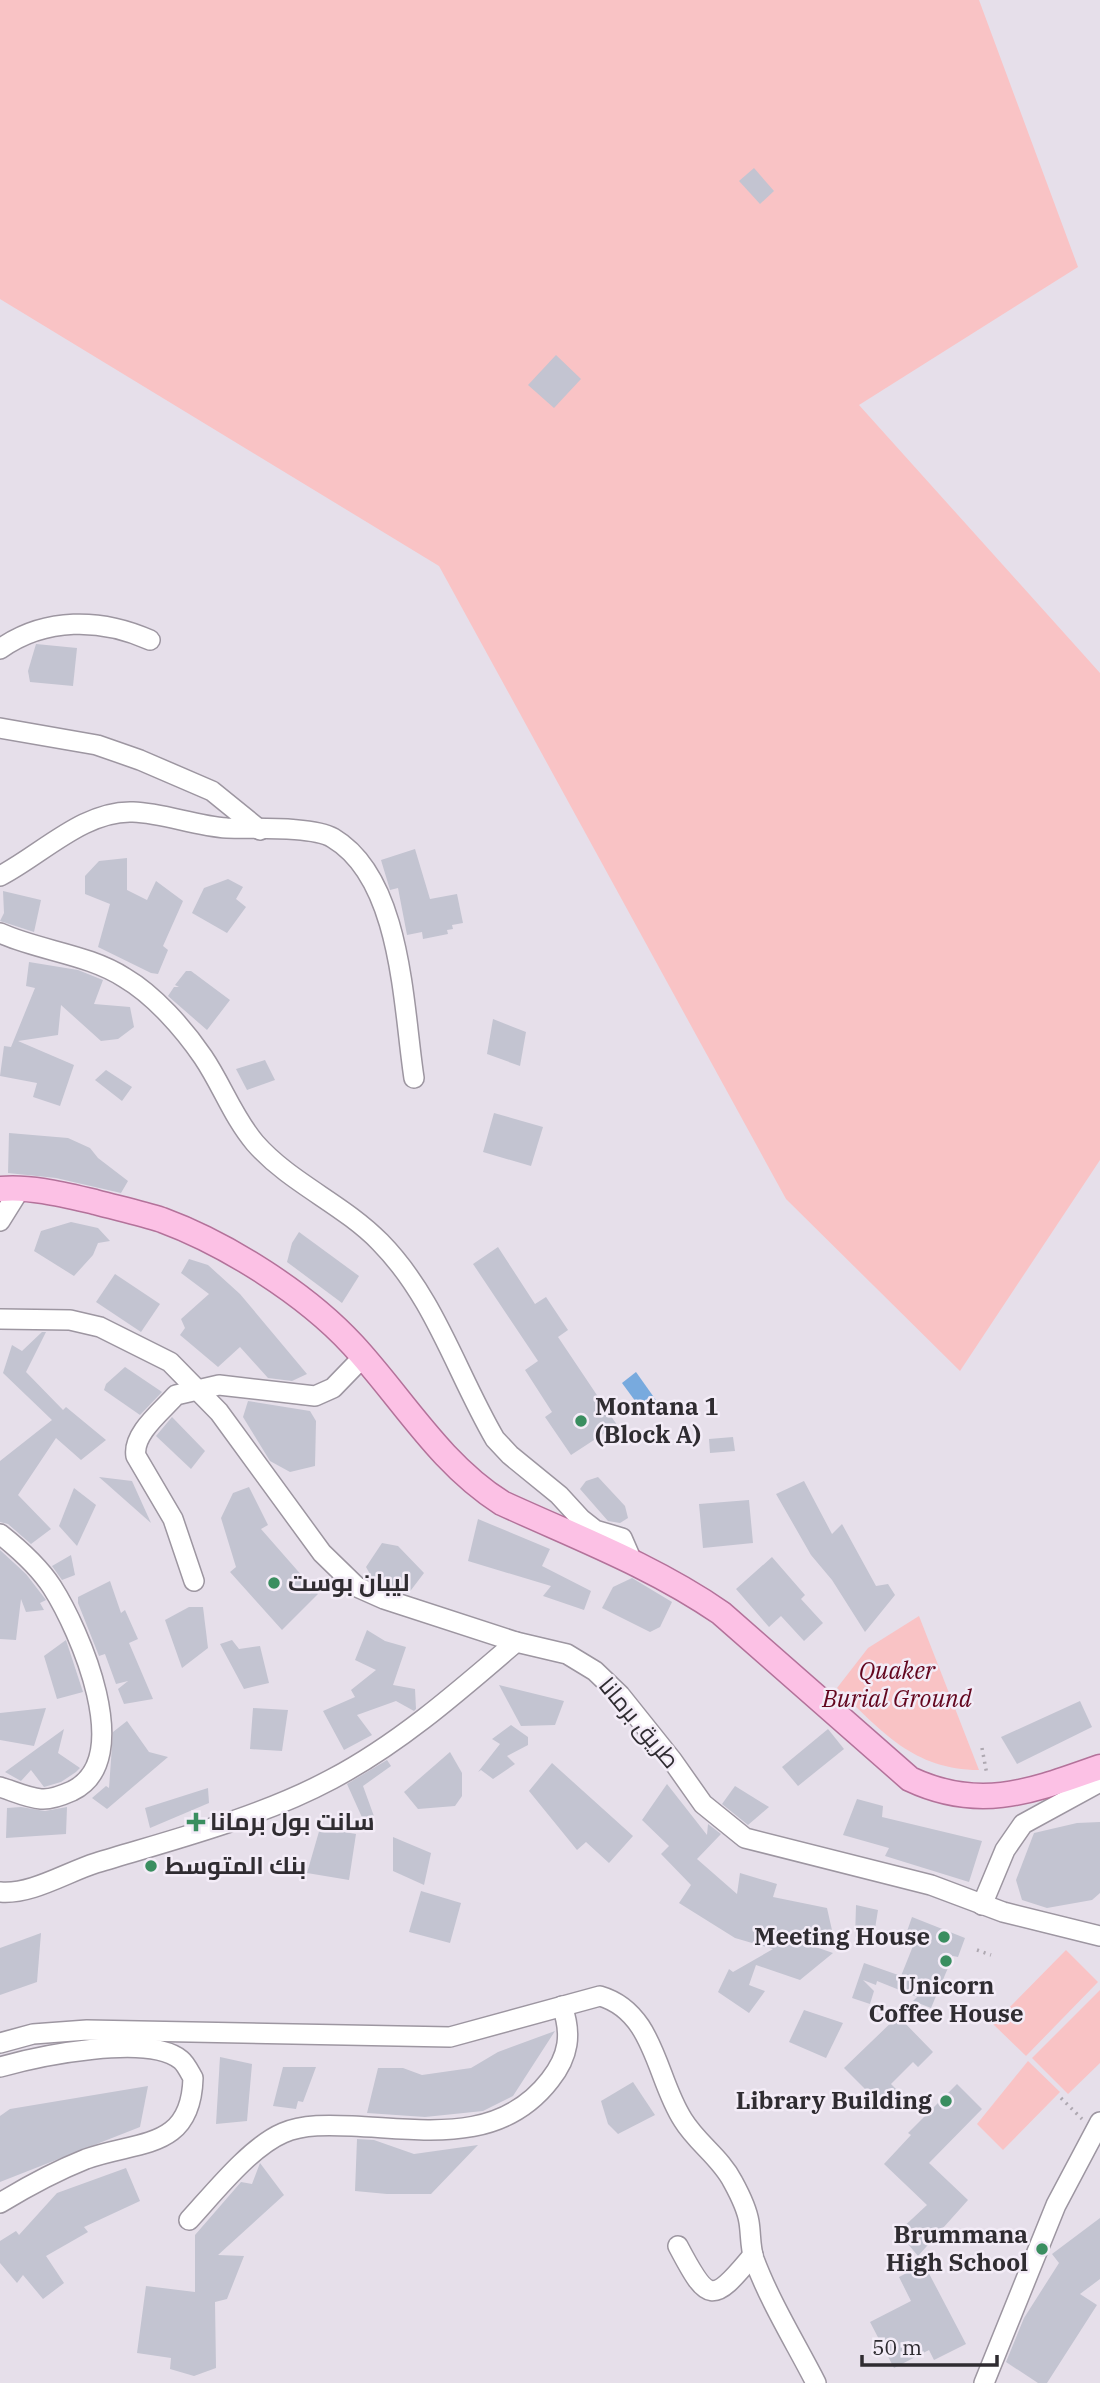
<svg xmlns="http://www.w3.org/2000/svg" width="1100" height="2383" font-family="'IBM Plex Serif',Cairo,serif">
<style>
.green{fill:#f9c3c5}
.water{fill:#78aade}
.building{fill:#c3c4d1}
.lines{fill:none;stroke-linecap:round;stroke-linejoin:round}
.minor-casing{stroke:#9d96a1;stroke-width:22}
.major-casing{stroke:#b3729a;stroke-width:27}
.path{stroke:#aea8b1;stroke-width:3.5;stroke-dasharray:2 5;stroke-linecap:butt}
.minor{stroke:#fff;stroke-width:19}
.major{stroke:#fcc1e5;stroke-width:24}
.poi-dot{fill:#3a8e60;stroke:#f3ecf7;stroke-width:2.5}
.labels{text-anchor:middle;stroke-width:5;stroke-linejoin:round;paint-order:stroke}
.poi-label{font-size:24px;font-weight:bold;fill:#2f2c31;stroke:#f3ecf7;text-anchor:start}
.park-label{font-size:24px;font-style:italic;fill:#63061e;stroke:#f3ecf7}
.street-label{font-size:24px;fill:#2f2c31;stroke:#f3ecf7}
</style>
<rect width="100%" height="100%" fill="#e6dfea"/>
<g class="green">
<polygon points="0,0 979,0 1078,267 859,405 1100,673 1100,1160 960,1371 786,1199 439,566 0,299"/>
<path d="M919 1616 979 1770C914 1770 881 1731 837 1688L868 1648Z"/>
<polygon points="1066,1950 1098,1982 1026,2056 993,2024"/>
<polygon points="1100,1990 1100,2063 1068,2094 1032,2058"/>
<polygon points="1028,2061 1060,2092 1003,2150 977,2124"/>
</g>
<polygon class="water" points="636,1372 658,1403 644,1413 622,1383"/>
<g class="building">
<polygon points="754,168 774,191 760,204 739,181"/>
<polygon points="556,355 581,379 554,408 528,385"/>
<polygon points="36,644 77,648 73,686 30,682 28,671"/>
<polygon points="415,849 430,899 457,894 463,923 452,925 453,929 447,930 448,934 423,939 422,932 407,935 398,888 390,890 381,860"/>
<polygon points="127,858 127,890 147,900 156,881 183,901 163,946 168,950 158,974 151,973 98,947 110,904 85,894 85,876 99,861"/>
<polygon points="228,879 243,887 236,899 246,907 227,933 192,913 204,888"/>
<polygon points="3,891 41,900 34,932 0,921 4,913"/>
<polygon points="29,962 78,970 103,980 94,1004 130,1007 134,1027 118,1039 101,1041 61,1005 58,1035 18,1041 74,1065 60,1106 33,1097 37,1083 0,1076 4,1046 11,1047 35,988 26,986"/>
<polygon points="186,971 191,971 230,1000 207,1030 168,996 174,987 179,987 175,985"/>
<polygon points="493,1019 526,1032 520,1066 487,1054"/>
<polygon points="265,1060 275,1080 247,1090 236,1069"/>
<polygon points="106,1070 132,1087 122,1101 95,1080"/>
<polygon points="494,1113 543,1127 531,1166 483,1152"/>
<polygon points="9,1133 68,1138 90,1148 98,1158 128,1181 121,1193 56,1178 8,1173"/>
<polygon points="71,1222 98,1228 110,1241 98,1243 93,1255 74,1276 34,1251 41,1231"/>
<polygon points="299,1232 359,1276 342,1303 287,1262 292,1243"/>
<polygon points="498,1247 535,1304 546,1297 568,1330 558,1337 617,1425 571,1455 545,1417 552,1412 525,1370 538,1361 473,1264"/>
<polygon points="189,1259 208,1265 240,1294 307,1374 292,1381 268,1378 240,1347 218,1367 180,1335 185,1328 181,1319 209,1294 181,1273"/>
<polygon points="115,1274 160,1304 141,1332 96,1302"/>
<polygon points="42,1332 46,1332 26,1372 63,1410 66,1407 106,1440 81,1460 56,1438 18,1495 51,1529 31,1544 8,1524 0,1522 0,1461 52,1420 3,1373 12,1345 22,1351"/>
<polygon points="125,1367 162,1392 140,1415 104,1390 106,1384"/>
<polygon points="248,1401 310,1411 316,1421 315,1466 290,1472 270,1461 243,1417"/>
<polygon points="172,1417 205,1451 191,1469 156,1436"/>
<polygon points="733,1437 735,1451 710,1453 709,1439"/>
<polygon points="99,1477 132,1481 151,1523"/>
<polygon points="598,1477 625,1506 628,1518 620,1523 608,1521 580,1489 586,1481"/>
<polygon points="804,1481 832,1534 842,1524 876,1586 888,1584 895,1595 865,1632 832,1580 811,1555 776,1494"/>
<polygon points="249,1487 268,1525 261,1529 318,1594 282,1630 230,1572 236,1567 221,1518 233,1493"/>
<polygon points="74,1488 96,1505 77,1546 59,1526"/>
<polygon points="749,1500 753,1543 703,1548 699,1504"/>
<polygon points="478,1519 550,1549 542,1566 591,1591 584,1610 543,1596 551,1586 468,1561"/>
<polygon points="382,1543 398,1546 424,1573 408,1594 368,1579 370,1574 366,1567"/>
<polygon points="0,1550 26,1574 46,1600 40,1603 44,1610 26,1612 21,1599 16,1640 0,1639"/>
<polygon points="71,1555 75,1575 62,1580 52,1566"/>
<polygon points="772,1557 805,1595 801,1599 823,1623 804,1641 781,1616 769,1627 736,1589"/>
<polygon points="632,1578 672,1602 660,1627 650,1632 602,1608 613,1587"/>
<polygon points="110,1581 121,1613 125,1610 138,1639 129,1643 153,1699 124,1704 118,1689 128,1681 116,1684 105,1654 99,1656 78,1603 78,1597"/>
<polygon points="189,1607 203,1607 208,1648 182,1668 165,1620"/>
<polygon points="367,1630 385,1641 406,1647 393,1685 415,1689 416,1709 414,1711 396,1701 357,1715 372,1735 344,1750 323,1711 355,1697 351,1690 376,1670 355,1660"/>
<polygon points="66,1640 83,1692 57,1699 44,1656"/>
<polygon points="232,1640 239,1649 260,1646 269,1683 244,1689 220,1644"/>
<polygon points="499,1685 564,1701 555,1725 521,1726"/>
<polygon points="1080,1701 1092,1727 1017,1764 1001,1737"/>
<polygon points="46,1708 34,1746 0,1740 0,1713"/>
<polygon points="253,1708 288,1710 282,1751 250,1749"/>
<polygon points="127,1721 149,1752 168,1757 107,1809 92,1798 106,1786 109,1788 113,1732"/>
<polygon points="511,1725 528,1737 528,1745 507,1756 515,1764 493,1779 481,1770 478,1772 500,1744 492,1739"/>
<polygon points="64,1729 58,1753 80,1768 76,1772 61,1782 44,1787 31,1770 21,1781 5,1772"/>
<polygon points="828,1729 844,1749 798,1786 782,1767"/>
<polygon points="450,1752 462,1773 462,1796 455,1806 418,1809 404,1792"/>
<polygon points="387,1760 391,1766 363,1786 375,1819 365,1824 347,1784"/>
<polygon points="552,1763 633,1836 609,1863 586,1842 577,1850 529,1791"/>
<polygon points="667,1784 707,1835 708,1824 721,1834 697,1859 737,1894 740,1873 777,1884 773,1897 827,1908 834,1939 801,1942 833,1953 800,1980 756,1965 749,1985 765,1991 749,2013 718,1992 729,1969 733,1972 773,1949 735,1938 679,1903 691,1885 661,1854 669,1846 642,1820"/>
<polygon points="735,1786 769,1807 748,1825 722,1804"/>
<polygon points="208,1788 209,1803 150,1828 145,1808"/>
<polygon points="857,1799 883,1806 882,1817 982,1841 969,1882 885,1856 889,1848 843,1835"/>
<polygon points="21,1807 45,1811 67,1807 66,1834 6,1838 7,1808"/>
<polygon points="1100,1822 1100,1893 1092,1900 1047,1908 1022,1900 1016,1880 1034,1833 1077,1823"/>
<polygon points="320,1828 356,1834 349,1880 307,1873"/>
<polygon points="393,1837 431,1853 424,1885 393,1871"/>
<polygon points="421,1891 461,1903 450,1943 409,1932"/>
<polygon points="856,1905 878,1910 874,1935 855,1937"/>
<polygon points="912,1917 965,1938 958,1957 953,1956 931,2008 913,2001 917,1997 877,1981 876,1985 863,1980 874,1991 870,2004 852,1998 864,1963 901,1976 915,1941 905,1937"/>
<polygon points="41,1933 37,1982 0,1995 0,1948"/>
<polygon points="804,2010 843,2023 826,2058 789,2042"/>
<polygon points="898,2016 933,2052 918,2067 913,2062 891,2084 896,2089 880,2104 844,2068"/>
<polygon points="555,2031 513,2096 483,2111 425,2117 367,2113 378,2068 403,2068 422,2075 471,2068 498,2052"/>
<polygon points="220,2057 252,2064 247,2121 216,2124"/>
<polygon points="283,2067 316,2067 303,2102 298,2101 296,2109 273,2106"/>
<polygon points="633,2082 655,2115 618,2134 608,2124 601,2101"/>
<polygon points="957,2084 982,2109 929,2163 968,2200 918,2256 898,2232 927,2205 884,2164 911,2135 908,2133"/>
<polygon points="148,2086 140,2127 0,2182 0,2116 10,2109"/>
<polygon points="357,2139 374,2140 414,2154 478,2145 431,2194 387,2194 355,2191"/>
<polygon points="260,2163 284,2195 218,2255 244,2256 227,2299 215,2302 216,2368 194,2376 170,2369 171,2358 137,2353 146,2286 195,2292 195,2235 241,2182 252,2184"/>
<polygon points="126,2168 140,2201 84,2227 88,2232 46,2256 64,2283 43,2299 23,2275 17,2283 0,2263 0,2241 16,2231 19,2235 57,2193"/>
<polygon points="1100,2218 1100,2279 1080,2294 1097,2305 1047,2383 1038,2383 1006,2362 1024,2318 1059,2263 1052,2254"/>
<polygon points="924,2264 966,2344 934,2360 929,2350 894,2368 870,2322 911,2301 899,2277"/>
</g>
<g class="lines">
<g class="minor-casing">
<g id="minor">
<path d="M0 649C45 617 101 618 150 640"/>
<polyline points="0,728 97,745 140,760 212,791 260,830"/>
<path d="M0 876C41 855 84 810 133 812 164 813 195 826 227 828 252 829 313 826 333 838 402 879 403 1006 414 1078"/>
<path d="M0 933C40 951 88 954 125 978 154 995 184 1029 203 1057 222 1085 233 1117 255 1143 290 1183 343 1204 380 1242 435 1298 456 1372 495 1439L510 1455 559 1495 581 1519 595 1530 622 1538 632 1561"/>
<polyline points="0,1221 20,1189"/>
<polyline points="0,1319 70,1320 100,1327 170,1362 219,1412 322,1553 357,1587 384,1599 516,1642"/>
<path d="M0 1534C19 1549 39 1567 52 1587 79 1629 137 1760 72 1791 63 1795 51 1800 41 1799 28 1798 13 1791 0 1787"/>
<path d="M194 1581 173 1519 136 1456C132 1434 162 1411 176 1395L219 1385 315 1396 333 1388 363 1357"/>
<path d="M0 1892C31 1895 67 1872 96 1863 175 1839 259 1818 332 1779 400 1743 459 1691 516 1642L567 1654 595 1671 620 1695 672 1760 703 1804 745 1838 931 1885 1003 1912 1100 1936"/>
<polyline points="982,1905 1005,1850 1023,1824 1100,1782"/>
<path d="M0 2043 33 2034 87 2030 450 2037 600 1996C655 2012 656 2079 683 2120 697 2143 721 2158 733 2182 739 2193 747 2209 749 2222 751 2234 750 2247 754 2259 770 2302 795 2342 816 2383"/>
<path d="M0 2067C39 2056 148 2033 181 2060 186 2064 190 2073 193 2078 191 2151 138 2140 86 2159 56 2171 28 2186 0 2203"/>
<path d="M189 2220C213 2194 250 2147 283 2133 303 2124 330 2125 352 2126 423 2129 500 2145 550 2080 569 2056 572 2034 562 2006"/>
<path d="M678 2246C708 2303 712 2305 753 2255"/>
<polyline points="984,2383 1056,2205 1100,2122"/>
</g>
</g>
<g class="major-casing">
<path id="major" d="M0 1189C31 1186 65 1195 95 1202 117 1208 140 1213 162 1220 227 1244 306 1294 353 1345 402 1398 439 1463 502 1503 576 1537 653 1566 721 1613L910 1779C980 1812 1032 1791 1100 1767"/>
</g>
<g class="path">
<polyline points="982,1748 987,1775"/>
<polyline points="977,1950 991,1955"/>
<polyline points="1061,2098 1082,2119"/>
</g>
<use href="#minor" class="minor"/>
<use href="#major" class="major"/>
</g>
<g class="poi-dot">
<circle cx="581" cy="1421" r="7"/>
<circle cx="274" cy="1583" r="7"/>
<path d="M192.5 1811.5h7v7h7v7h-7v7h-7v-7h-7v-7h7z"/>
<circle cx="151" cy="1866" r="7"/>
<circle cx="944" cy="1937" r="7"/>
<circle cx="946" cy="1961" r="7"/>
<circle cx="946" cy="2101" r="7"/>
<circle cx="1042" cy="2249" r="7"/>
</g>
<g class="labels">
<g class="poi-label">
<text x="595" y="1415">Montana 1<tspan x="595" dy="28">(Block A)</tspan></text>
<text x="288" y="1591">ليبان بوست</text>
<text x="210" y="1830">سانت بول برمانا</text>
<text x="165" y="1874">بنك المتوسط</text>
<text x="930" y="1945" text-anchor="end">Meeting House</text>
<text x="946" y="1994" text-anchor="middle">Unicorn<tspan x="946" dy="28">Coffee House</tspan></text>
<text x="932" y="2109" text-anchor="end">Library Building</text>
<text x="1028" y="2243" text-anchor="end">Brummana<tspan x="1028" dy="28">High School</tspan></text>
</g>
<g class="park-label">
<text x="897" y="1679">Quaker<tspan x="897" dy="28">Burial Ground</tspan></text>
</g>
<g class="street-label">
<text transform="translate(639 1723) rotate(50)" y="8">طريق برمانا</text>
</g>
</g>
<path d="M862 2355v10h135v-10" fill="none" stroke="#2f2c31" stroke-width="3.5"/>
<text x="872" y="2355" font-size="21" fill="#2f2c31" stroke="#f3ecf7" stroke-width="5" paint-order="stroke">50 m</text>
</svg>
